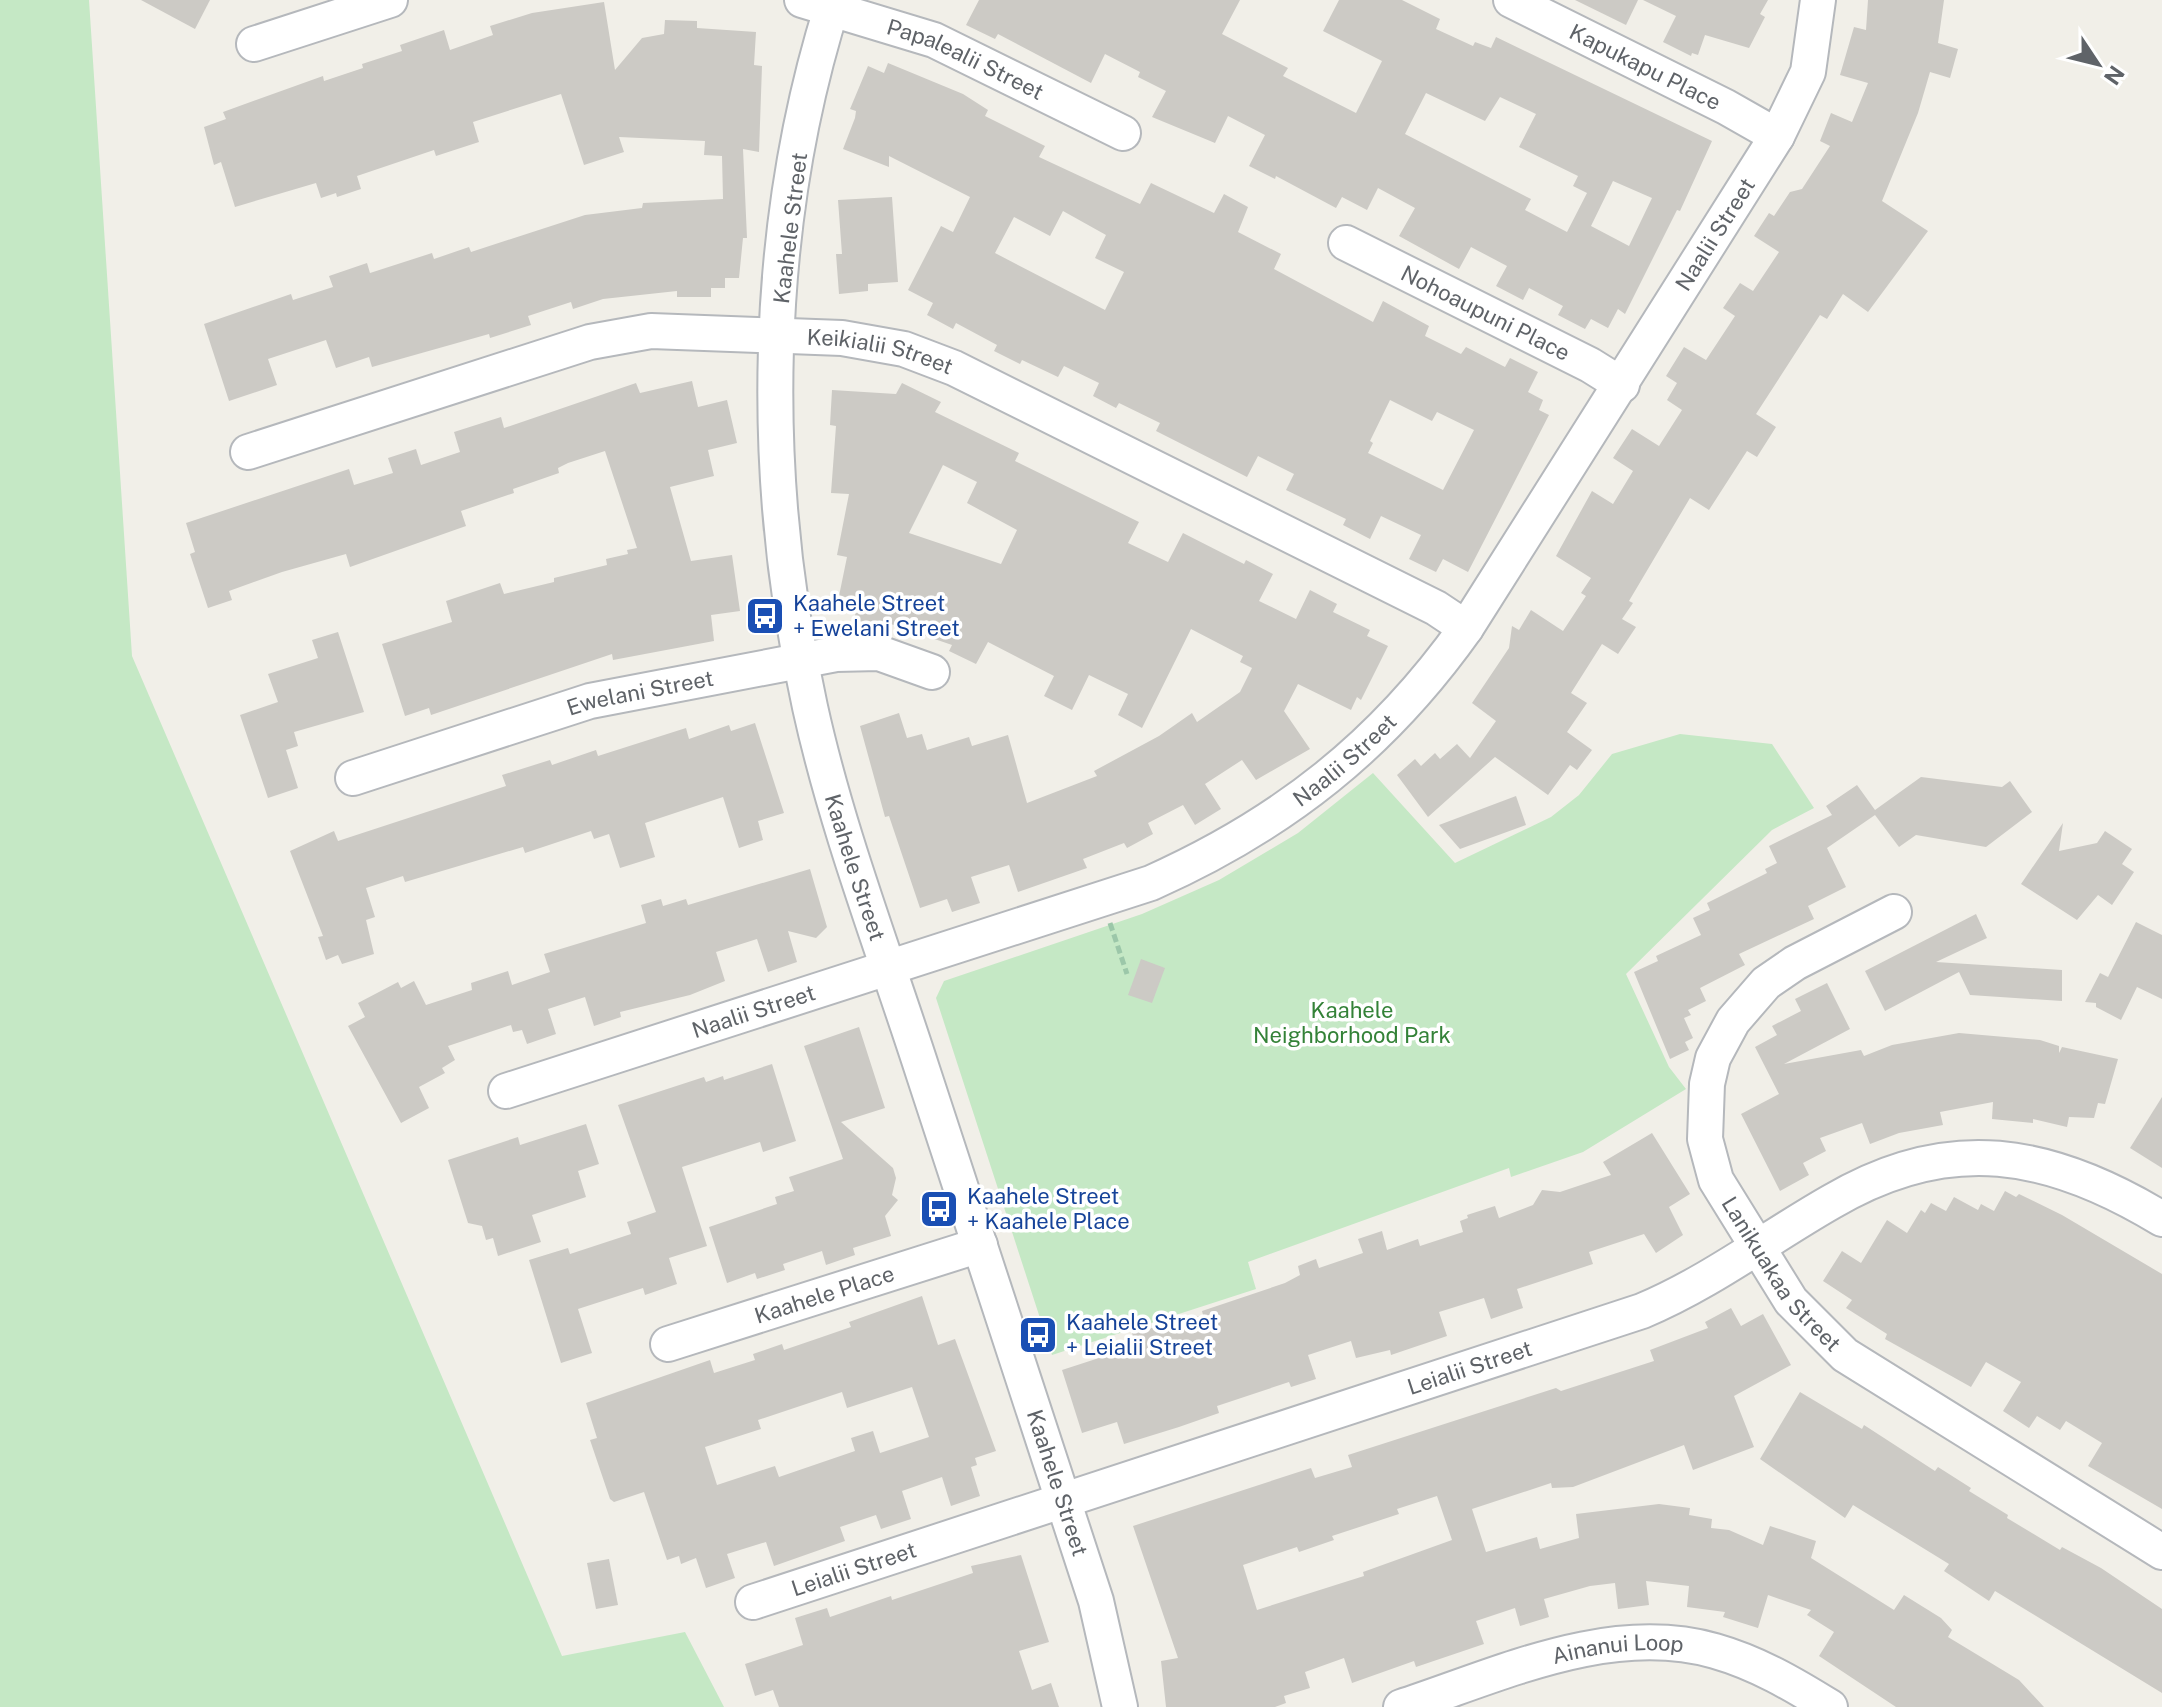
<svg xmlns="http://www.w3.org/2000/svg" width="2162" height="1707" font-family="'Public Sans',sans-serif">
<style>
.green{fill:#c5e8c5}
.building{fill:#cccac5;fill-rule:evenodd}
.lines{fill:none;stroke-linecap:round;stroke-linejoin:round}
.minor-casing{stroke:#b5b8bc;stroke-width:38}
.path{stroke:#9cc7a9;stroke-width:5;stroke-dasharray:8 4;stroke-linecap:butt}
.minor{stroke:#fff;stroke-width:34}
.labels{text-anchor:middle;stroke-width:7;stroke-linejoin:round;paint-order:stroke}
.street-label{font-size:22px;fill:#5f6368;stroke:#fff}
.transit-label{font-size:22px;fill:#164399;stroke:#fff;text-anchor:start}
.park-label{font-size:22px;fill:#348238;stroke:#fff}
</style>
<rect width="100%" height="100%" fill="#f1efe8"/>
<g class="green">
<polygon points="0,0 89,0 132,656 562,1656 685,1632 724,1707 0,1707"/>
<polygon points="1680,734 1772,744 1814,808 1772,830 1626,974 1669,1067 1686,1089 1583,1152 1511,1177 1509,1168 1248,1262 1256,1289 1052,1355 936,998 944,981 1142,914 1219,880 1298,833 1373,773 1455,863 1551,817 1579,795 1612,754"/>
</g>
<g class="building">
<polygon points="141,0 210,0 195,29"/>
<path d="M979 0H1240L1222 34 1288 68 1283 76 1356 113 1382 61 1323 31 1339 0H1402L1440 19 1436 29 1473 46 1475 42 1491 48 1496 37 1712 141 1680 211 1677 210 1625 314 1618 309 1608 328 1591 319 1585 329 1558 315 1563 306 1529 288 1523 300 1496 286 1507 266 1471 247 1459 269 1399 236 1415 208 1378 188 1367 210 1342 197 1336 208 1276 176 1275 179 1249 166 1265 135 1228 116 1215 143 1152 117 1166 91 1138 77 1140 72 1105 54 1091 83 998 34 995 39 966 25ZM1426 93 1485 121 1500 97 1536 114 1519 147 1578 176 1573 186 1587 193 1567 232 1525 210 1531 199 1405 134ZM1613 181 1652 198 1629 246 1591 226Z"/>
<polygon points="1575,0 1638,0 1626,25"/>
<polygon points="1643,0 1768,0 1760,14 1765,17 1749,48 1705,35 1698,55 1692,53 1691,56 1663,42 1676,16"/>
<polygon points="1868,0 1944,0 1938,43 1958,49 1950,78 1930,72 1918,113 1882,201 1928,231 1868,312 1843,294 1827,319 1820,315 1756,414 1776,427 1757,457 1747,451 1709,510 1690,498 1629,601 1633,603 1622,619 1636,627 1618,654 1602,644 1571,693 1587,703 1567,732 1592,750 1577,770 1570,765 1548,795 1495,757 1428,817 1397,775 1415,759 1421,766 1435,753 1440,759 1457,744 1470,758 1496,721 1472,703 1509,648 1512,626 1519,630 1531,610 1563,631 1586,596 1581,593 1591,578 1556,556 1592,491 1613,504 1633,471 1613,458 1632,429 1659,446 1682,410 1667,400 1677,383 1666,376 1684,347 1706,360 1735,316 1723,308 1740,283 1753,291 1779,252 1754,236 1769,213 1774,216 1790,192 1802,189 1830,146 1820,141 1831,113 1852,122 1868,83 1840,75 1854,27 1866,30"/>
<polygon points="604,2 615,70 642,38 664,34 665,20 697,21 697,28 756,32 754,65 762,66 759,152 743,149 747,238 743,238 739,278 725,278 725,288 711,288 711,297 677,297 677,291 603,299 573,309 571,302 528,316 531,325 490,338 489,334 372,367 369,357 336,368 326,340 268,359 277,385 229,401 204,324 291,294 293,300 333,287 329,276 367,263 370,273 432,253 434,259 469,247 471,252 585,215 642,208 643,203 723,199 722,156 704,155 705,141 619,137 624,152 584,165 561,94 473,122 479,142 436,156 434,150 357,176 361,189 337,197 336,193 321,198 316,183 235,207 221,162 214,165 204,127 226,119 223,112 323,76 324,81 363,68 362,64 402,51 400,45 444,30 450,50 493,35 490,26 532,13"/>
<path d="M888 63 963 94 988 110 985 116 1045 146 1039 157 1140 204 1151 183 1214 213 1224 194 1248 207 1238 232 1281 254 1274 269 1373 322 1383 301 1429 326 1425 336 1461 354 1466 347 1505 367 1510 358 1538 372 1528 392 1543 400 1539 410 1549 415 1468 572 1443 559 1436 572 1409 559 1421 535 1381 516 1370 539 1343 525 1346 519 1286 490 1294 474 1258 456 1247 477 1156 431 1160 423 1119 403 1116 408 1093 396 1099 383 1064 366 1058 377 1022 360 1020 364 994 351 997 345 956 323 953 329 927 315 933 303 908 290 941 226 953 232 970 197 889 156V167L843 149 855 118 856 111 850 109 868 66 884 73ZM1063 211 1106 235 1095 258 1124 272 1105 310 995 253 1014 217 1050 236ZM1390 400 1432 421 1437 412 1474 430 1443 490 1368 453 1373 443 1370 441Z"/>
<polygon points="892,197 898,282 868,284 868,291 839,294 836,254 842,254 838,200"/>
<polygon points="692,381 698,407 727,400 737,443 708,450 714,476 670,487 691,561 732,555 740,611 711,615 714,641 613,660 612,654 431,715 429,708 405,716 382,644 452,622 446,601 500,583 504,594 554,582 554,578 607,565 606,559 628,554 627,550 637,548 605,451 568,463 558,468 559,473 513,489 514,493 461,511 466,526 350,567 346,554 282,572 229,591 232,600 208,608 190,554 195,552 186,523 349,469 354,485 393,473 388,458 416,449 421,465 460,452 454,432 501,417 504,428 636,383 640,393"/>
<path d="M902 383 941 402 935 412 1019 453 1015 461 1139 522 1128 543 1168 562 1183 533 1244 564 1246 560 1273 574 1259 601 1296 619 1310 590 1337 604 1333 612 1370 630 1367 636 1388 646 1361 700 1357 697 1351 710 1298 684 1284 711 1310 749 1256 780 1242 760 1205 784 1221 809 1195 825 1183 805 1148 823 1153 834 1127 848 1124 843 1083 859 1087 868 1018 892 1009 865 971 877 980 903 952 912 947 899 920 908 889 816 885 817 860 726 899 713 907 738 922 734 927 750 969 737 972 746 1008 735 1027 803 1097 776 1094 771 1159 736 1192 713 1197 722 1240 692 1252 668 1240 662 1243 656 1191 629 1142 728 1118 715 1128 694 1089 675 1072 710 1044 696 1054 676 988 642 976 664 949 651 952 645 885 622 884 626 854 620 857 606 849 605 851 598 839 596 847 557 837 555 849 494 831 493 836 426 830 425 832 390 896 394ZM943 465 977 482 967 503 1017 530 1001 564 909 533Z"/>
<polygon points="338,632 364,712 294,732 298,746 286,750 298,788 268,798 240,715 278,702 268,674 318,658 312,640"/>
<polygon points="755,723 784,813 758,821 763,840 739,848 723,797 645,823 655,857 620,868 609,834 594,839 591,831 525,853 523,847 405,882 403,876 366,888 375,917 366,920 374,954 342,964 338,955 326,960 318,937 323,936 290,851 334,831 338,841 506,786 502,775 550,760 552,765 596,750 598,756 686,728 689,739 729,725 731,731"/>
<polygon points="1921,777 2002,787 2010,781 2032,812 1986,847 1916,835 1899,847 1875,815 1827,848 1846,887 1808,906 1814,919 1739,954 1745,965 1700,988 1706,1001 1688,1010 1691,1015 1684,1018 1693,1038 1685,1042 1689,1050 1670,1059 1634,972 1658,961 1656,956 1701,935 1693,918 1710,910 1707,903 1767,873 1765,869 1777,863 1769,846 1832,815 1826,806 1857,785 1875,810"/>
<polygon points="1516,796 1526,825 1460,849 1439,825"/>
<polygon points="2063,823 2059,851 2097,843 2105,831 2132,849 2122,864 2134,872 2112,905 2098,895 2077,920 2021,884"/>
<polygon points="810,869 827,927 816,938 788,931 797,962 768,972 757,939 716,952 725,981 690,995 620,1012 621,1017 594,1026 585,997 548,1009 556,1034 527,1044 522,1030 513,1032 511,1025 448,1046 455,1060 442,1068 445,1073 419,1087 429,1108 401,1123 348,1026 365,1017 358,1003 398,982 401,988 414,981 426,1005 472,990 471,983 508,971 512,985 550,972 544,954 646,923 641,905 661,899 663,906 686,899 688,905"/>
<polygon points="1976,914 1987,938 1936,962 2062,970 2062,1001 1970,995 1959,972 1885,1011 1865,971"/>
<polygon points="2136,922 2162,935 2162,999 2137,987 2121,1020 2096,1007 2096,1003 2085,1002 2100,973 2108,977"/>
<polygon points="1141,959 1165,968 1152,1003 1128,995"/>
<polygon points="1827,983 1850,1029 1784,1064 1861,1050 1864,1056 1892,1045 1959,1033 2040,1040 2059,1046 2059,1053 2062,1047 2118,1059 2105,1104 2098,1103 2094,1118 2069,1117 2067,1127 2033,1119 2033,1123 1992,1119 1993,1102 1940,1112 1943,1125 1899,1133 1870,1144 1862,1123 1820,1138 1826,1151 1803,1163 1809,1175 1780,1191 1741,1114 1779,1094 1755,1047 1777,1035 1772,1026 1801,1011 1795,999"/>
<polygon points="859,1027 885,1108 841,1122 893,1168 896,1178 892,1195 898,1200 885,1216 891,1236 853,1248 855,1255 826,1265 822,1251 783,1264 785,1270 757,1279 755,1273 727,1283 709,1227 777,1204 775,1197 794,1191 789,1177 843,1159 804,1046"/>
<polygon points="772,1064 796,1141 763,1152 760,1142 682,1167 707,1246 669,1258 677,1284 645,1295 643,1288 578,1309 592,1353 561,1363 529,1260 568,1248 570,1254 631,1234 627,1222 656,1212 618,1105 704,1077 706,1082 723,1076 724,1080"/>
<polygon points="2162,1097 2162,1168 2130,1148"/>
<polygon points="586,1124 599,1164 578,1171 586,1197 532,1215 541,1242 498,1256 493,1238 486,1240 482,1226 468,1223 448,1160 518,1137 520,1145"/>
<polygon points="1652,1133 1690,1194 1669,1207 1683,1235 1656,1253 1644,1234 1589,1252 1593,1264 1517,1289 1523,1308 1491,1319 1484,1298 1439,1312 1447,1336 1391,1355 1390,1350 1356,1358 1351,1341 1308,1355 1316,1379 1291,1387 1289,1382 1217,1406 1219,1413 1179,1427 1124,1444 1117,1422 1082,1433 1062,1370 1136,1346 1132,1333 1203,1315 1202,1311 1285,1283 1300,1275 1298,1266 1316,1259 1319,1268 1363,1253 1358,1239 1382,1231 1387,1250 1418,1239 1420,1246 1463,1232 1460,1221 1468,1218 1467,1215 1495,1206 1499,1218 1533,1205 1542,1190 1560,1192 1611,1175 1603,1162"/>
<polygon points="2005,1191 2016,1197 2019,1194 2062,1215 2162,1274 2162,1509 2088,1466 2102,1443 2066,1421 2060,1430 2037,1416 2029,1428 2003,1411 2021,1382 1986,1362 1971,1387 1885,1339 1887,1334 1846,1308 1852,1300 1823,1281 1842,1251 1861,1263 1887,1220 1907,1233 1921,1210 1925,1213 1931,1203 1946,1211 1954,1197 1978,1210 1981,1204 1994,1211"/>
<path d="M922 1296 938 1345 955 1339 996 1451 975 1458 977 1465 971 1467 980 1496 951 1506 942 1477 902 1491 911 1519 881 1529 876 1515 840 1527 845 1541 774 1566 766 1542 727 1554 735 1578 706 1588 696 1558 681 1564 679 1556 667 1560 644 1492 614 1502 610 1499 590 1440 597 1438 586 1403 710 1360 714 1373 755 1360 753 1354 782 1344 784 1350 822 1337 851 1327 849 1322ZM912 1387 929 1437 880 1453 873 1431 851 1438 855 1451 779 1477 775 1466 717 1485 705 1447 761 1429 758 1420 842 1392 847 1408Z"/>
<path d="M1731 1308 1741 1326 1763 1314 1791 1365 1734 1396 1754 1447 1693 1470 1684 1445 1573 1487 1552 1488 1551 1483 1472 1509 1486 1552 1537 1537 1540 1549 1579 1538 1576 1514 1659 1504 1690 1508 1689 1515 1712 1519 1711 1528 1729 1530 1763 1545 1770 1526 1816 1541 1811 1558 1894 1610 1904 1595 1941 1618 1952 1630 1948 1637 2019 1680 2044 1707H1896L1819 1656 1834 1632 1807 1615 1811 1610 1768 1595 1758 1628 1723 1617 1725 1612 1687 1607 1689 1586 1646 1581 1649 1605 1618 1609 1615 1583 1590 1586 1544 1599 1549 1617 1520 1626 1515 1608 1476 1621 1484 1644 1416 1667 1414 1661 1352 1683 1344 1658 1305 1672 1310 1688 1284 1696 1286 1703 1275 1707H1166L1161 1661 1178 1658 1133 1526 1311 1468 1315 1478 1352 1467 1348 1455 1556 1388 1561 1391 1654 1361 1650 1350 1708 1328 1705 1322ZM1437 1496 1452 1540 1363 1572 1364 1576 1257 1610 1243 1565 1297 1547 1299 1552 1334 1540 1332 1536 1399 1514 1397 1509Z"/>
<polygon points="1800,1392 1862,1429 1864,1425 1935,1471 1938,1467 1971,1488 1969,1491 2008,1515 2007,1518 2060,1550 2062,1547 2101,1568 2162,1609 2162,1693 1995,1591 1989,1601 1944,1571 1949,1564 1853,1505 1845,1518 1760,1459"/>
<polygon points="1021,1555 1049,1642 1019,1651 1032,1690 1051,1683 1059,1707 779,1707 773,1690 755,1696 745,1664 803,1645 795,1618 827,1608 830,1617 891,1596 892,1600 973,1573 971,1566"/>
<polygon points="609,1559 618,1605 596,1609 587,1563"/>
</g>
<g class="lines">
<g class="minor-casing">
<g id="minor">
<path id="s1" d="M802 0 934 40 1123 133"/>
<path id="s2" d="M834 0C762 225 759 477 810 707 837 830 884 951 923 1072 981 1248 1039 1424 1096 1601L1120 1707"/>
<path id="s3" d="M1511 0 1726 107 1777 136"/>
<polyline points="254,44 390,0"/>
<path id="s4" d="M1346 243 1590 365 1622 385"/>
<path id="s5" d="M248 452 590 342 651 331 842 338 904 349 954 368 1436 608 1466 628"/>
<path id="s6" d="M353 778 590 701 836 654 879 653 932 672"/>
<path id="s7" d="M1894 912 1795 963 1766 983 1733 1021 1713 1058 1707 1084 1705 1139 1716 1180 1791 1301 1845 1355 2162 1552"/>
<path id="s8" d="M506 1091 1151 883C1283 824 1383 745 1466 628L1777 136 1808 72 1818 0"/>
<path id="s9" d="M668 1344 980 1245"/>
<path id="s10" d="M753 1602 1642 1311C1709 1283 1768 1238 1831 1202 1949 1132 2050 1151 2162 1219"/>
<path id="s11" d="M1401 1707C1499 1675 1610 1621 1715 1651 1757 1663 1793 1684 1830 1707"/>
</g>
</g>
<polyline class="path" points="1110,923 1127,974"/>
<use href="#minor" class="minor"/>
</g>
<defs>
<g id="bus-square" transform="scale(2)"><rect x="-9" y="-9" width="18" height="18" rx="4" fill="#1a4fb4" stroke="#fff"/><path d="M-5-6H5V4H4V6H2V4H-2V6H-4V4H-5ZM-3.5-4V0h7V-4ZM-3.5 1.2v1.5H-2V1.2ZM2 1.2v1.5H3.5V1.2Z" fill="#fff"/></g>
</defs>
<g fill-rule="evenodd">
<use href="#bus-square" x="765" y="616"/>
<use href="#bus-square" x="939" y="1209"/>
<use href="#bus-square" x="1038" y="1335"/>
</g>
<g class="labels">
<g class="street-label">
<text dy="8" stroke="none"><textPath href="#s1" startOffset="174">Papalealii Street</textPath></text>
<text dy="8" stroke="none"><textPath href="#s3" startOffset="150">Kapukapu Place</textPath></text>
<text transform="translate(790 228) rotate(-83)" y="8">Kaahele Street</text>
<text dy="8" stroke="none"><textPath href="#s8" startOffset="1554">Naalii Street</textPath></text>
<text dy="8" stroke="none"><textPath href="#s4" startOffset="156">Nohoaupuni Place</textPath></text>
<text dy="8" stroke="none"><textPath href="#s5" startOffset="652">Keikialii Street</textPath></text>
<text dy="8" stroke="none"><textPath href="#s6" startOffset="300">Ewelani Street</textPath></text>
<text dy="8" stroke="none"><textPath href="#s8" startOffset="908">Naalii Street</textPath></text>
<text dy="8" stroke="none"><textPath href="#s2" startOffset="882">Kaahele Street</textPath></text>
<text dy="8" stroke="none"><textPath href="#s8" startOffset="260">Naalii Street</textPath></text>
<text dy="8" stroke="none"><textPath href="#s7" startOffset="478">Lanikuakaa Street</textPath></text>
<text dy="8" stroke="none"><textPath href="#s9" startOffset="164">Kaahele Place</textPath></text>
<text dy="8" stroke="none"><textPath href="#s10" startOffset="754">Leialii Street</textPath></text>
<text dy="8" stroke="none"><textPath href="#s2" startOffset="1530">Kaahele Street</textPath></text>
<text dy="8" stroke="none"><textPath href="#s10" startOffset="106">Leialii Street</textPath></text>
<text dy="8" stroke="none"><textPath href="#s11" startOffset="226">Ainanui Loop</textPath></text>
</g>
<g class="transit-label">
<text x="793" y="611">Kaahele Street<tspan x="793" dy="25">+ Ewelani Street</tspan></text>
<text x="967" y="1204">Kaahele Street<tspan x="967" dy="25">+ Kaahele Place</tspan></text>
<text x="1066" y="1330">Kaahele Street<tspan x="1066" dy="25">+ Leialii Street</tspan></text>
</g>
<g class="park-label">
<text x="1352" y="1018">Kaahele<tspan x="1352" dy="25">Neighborhood Park</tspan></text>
</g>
</g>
<g transform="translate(2098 64) rotate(125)" stroke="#ffffff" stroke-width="6" paint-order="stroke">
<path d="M0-6L14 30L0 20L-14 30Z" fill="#5f6368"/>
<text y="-12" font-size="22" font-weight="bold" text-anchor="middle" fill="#5f6368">N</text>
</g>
</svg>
